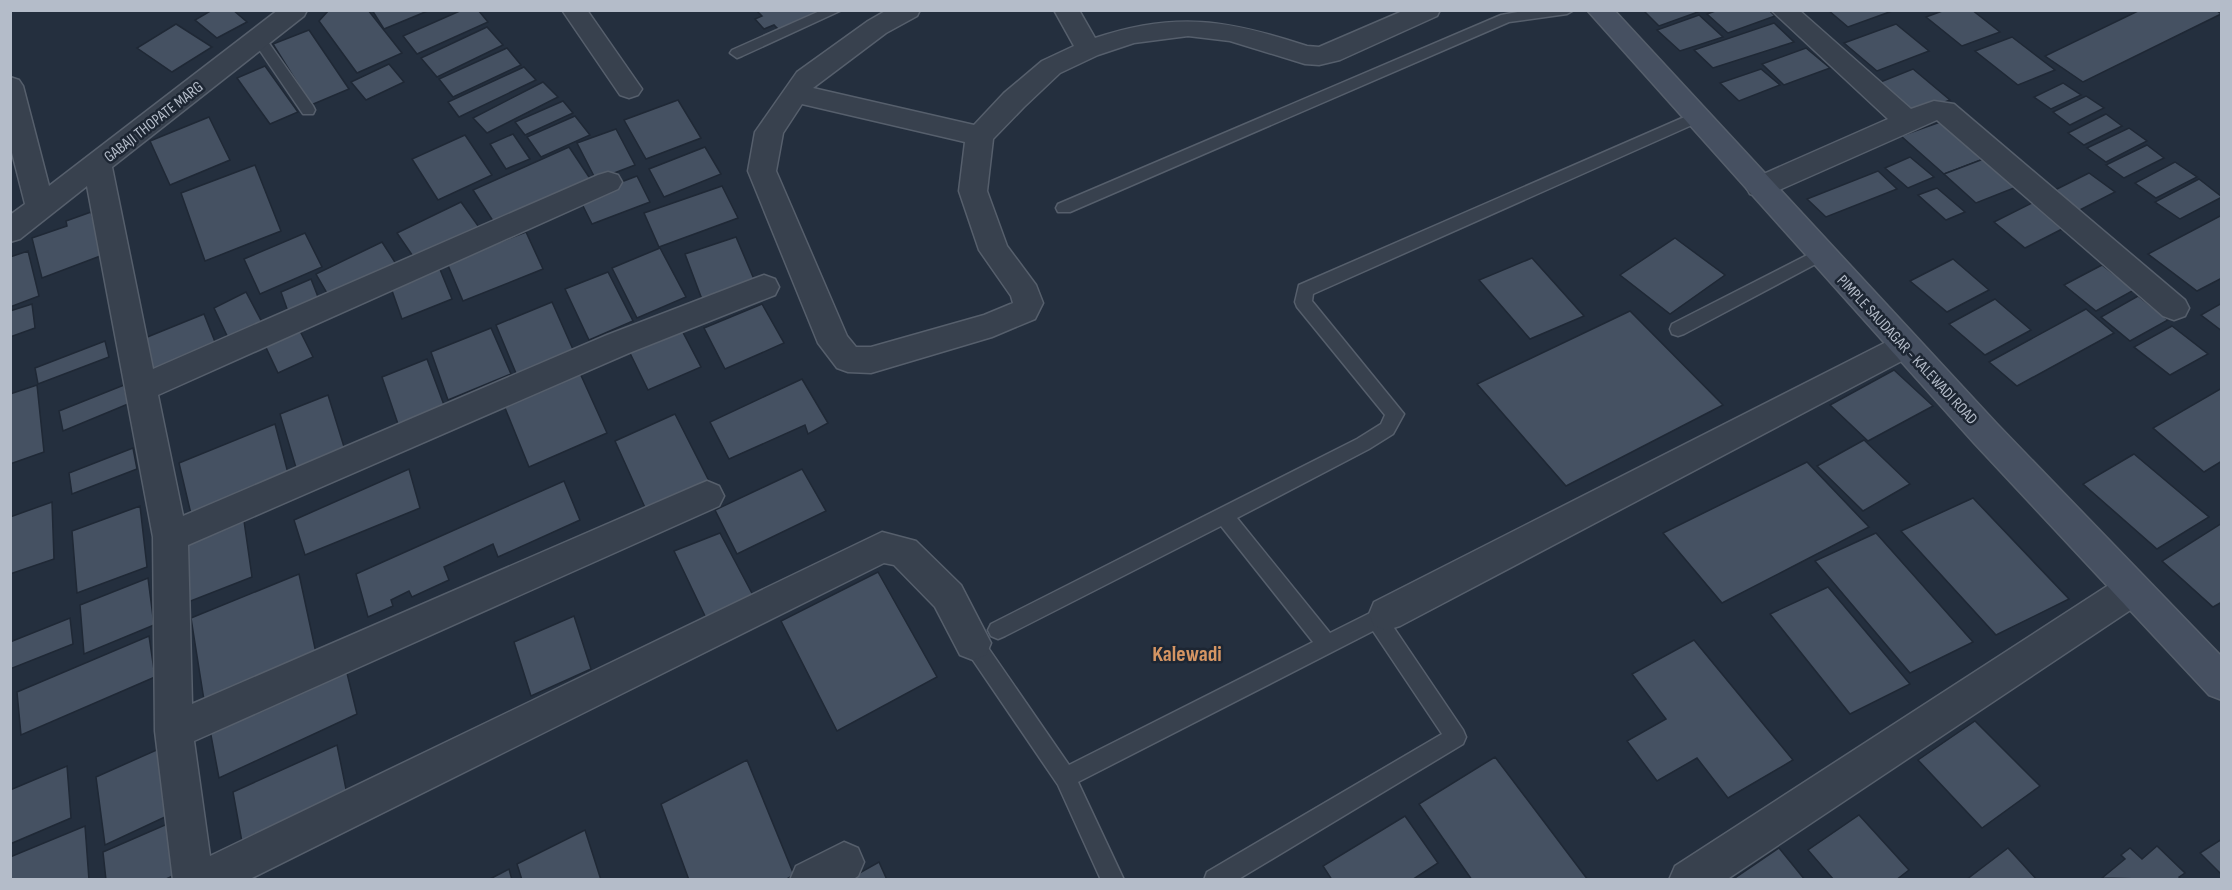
<svg xmlns="http://www.w3.org/2000/svg" width="2232" height="890" font-family="'Sofia Sans Condensed',sans-serif">
<style>
.building{fill:#455162;stroke:#1f2835;stroke-width:1.5}
.lines{fill:none;stroke-linecap:round;stroke-linejoin:round}
.service-casing{stroke:#565f6c;stroke-width:3}
.minor-casing{stroke:#565f6c;stroke-width:3}
.secondary-casing{stroke:#565f6c;stroke-width:3}
.service{fill:#38414e;fill-rule:evenodd}
.minor{fill:#38414e;fill-rule:evenodd}
.secondary{fill:#465061;fill-rule:evenodd}
.labels{text-anchor:middle;stroke-width:5;stroke-linejoin:round;paint-order:stroke}
.street-label{font-size:16px;fill:#b4bcc9;stroke:#1d2633}
.district-label{font-size:22px;font-weight:bold;fill:#d59563;stroke:#1d2633}
</style>
<rect width="100%" height="100%" fill="#242f3e"/>
<g class="building">
<polygon points="212,10 233,10 247,22 217,38 195,20"/>
<polygon points="329,10 368,10 402,53 357,73 319,21"/>
<polygon points="372,10 430,10 384,29"/>
<polygon points="462,10 478,10 488,22 417,54 403,36"/>
<polygon points="761,10 822,10 779,30 774,25 764,29 755,19 762,16 758,12"/>
<polygon points="1643,10 1696,10 1698,12 1659,26"/>
<polygon points="1718,10 1769,10 1775,16 1728,33 1707,14"/>
<polygon points="1828,10 1895,10 1848,27"/>
<polygon points="1945,10 1972,10 2000,32 1962,46 1926,17"/>
<polygon points="2140,10 2216,10 2221,14 2083,82 2045,56"/>
<polygon points="1699,15 1723,37 1680,51 1657,30"/>
<polygon points="1774,23 1794,42 1713,68 1694,50"/>
<polygon points="176,24 212,47 172,72 137,48"/>
<polygon points="1896,24 1929,51 1877,71 1844,43"/>
<polygon points="487,27 503,45 437,77 421,58"/>
<polygon points="309,30 349,89 311,105 273,44"/>
<polygon points="2012,37 2055,70 2018,85 1975,51"/>
<polygon points="507,48 521,65 453,97 439,79"/>
<polygon points="1806,48 1830,68 1784,85 1762,64"/>
<polygon points="389,64 404,82 366,100 351,82"/>
<polygon points="265,66 298,112 270,124 237,78"/>
<polygon points="524,67 536,80 459,117 448,102"/>
<polygon points="1761,69 1780,85 1739,101 1720,83"/>
<polygon points="1913,69 1950,100 1914,114 1878,83"/>
<polygon points="543,82 558,97 487,133 473,118"/>
<polygon points="2063,83 2081,95 2051,109 2034,97"/>
<polygon points="2086,96 2104,108 2070,125 2053,112"/>
<polygon points="678,100 701,138 646,159 624,120"/>
<polygon points="563,101 573,113 525,135 515,122"/>
<polygon points="2106,114 2122,126 2084,145 2068,133"/>
<polygon points="575,116 590,135 541,157 527,137"/>
<polygon points="209,117 230,160 170,185 150,141"/>
<polygon points="1943,121 1986,158 1944,174 1901,136"/>
<polygon points="2129,128 2147,141 2106,162 2087,148"/>
<polygon points="616,129 635,165 596,180 577,143"/>
<polygon points="513,134 530,159 506,169 490,144"/>
<polygon points="465,135 492,175 438,200 412,159"/>
<polygon points="2147,145 2164,158 2124,178 2106,165"/>
<polygon points="569,147 591,180 495,224 473,190"/>
<polygon points="705,147 721,174 664,197 649,169"/>
<polygon points="1910,157 1934,177 1908,188 1885,168"/>
<polygon points="1986,158 2019,186 1976,203 1944,174"/>
<polygon points="2175,162 2197,177 2156,198 2135,183"/>
<polygon points="255,165 281,231 205,261 181,193"/>
<polygon points="1878,171 1897,189 1826,217 1807,199"/>
<polygon points="2089,173 2115,192 2072,214 2047,194"/>
<polygon points="637,176 650,202 592,224 579,198"/>
<polygon points="2199,179 2222,197 2180,219 2155,202"/>
<polygon points="722,186 738,218 659,247 644,213"/>
<polygon points="1937,188 1965,212 1946,220 1918,195"/>
<polygon points="461,202 481,230 417,262 397,233"/>
<polygon points="2034,202 2066,227 2025,248 1994,222"/>
<polygon points="91,212 103,255 42,278 32,238 67,226 66,221"/>
<polygon points="2222,215 2222,278 2197,291 2148,254"/>
<polygon points="526,232 543,269 463,301 447,263"/>
<polygon points="305,233 322,267 260,294 244,259"/>
<polygon points="736,237 756,284 703,302 685,254"/>
<polygon points="1675,238 1725,275 1670,314 1620,275"/>
<polygon points="382,242 398,267 331,300 316,274"/>
<polygon points="660,248 686,297 637,318 612,268"/>
<polygon points="28,251 39,296 10,307 10,257"/>
<polygon points="1532,258 1584,316 1530,339 1479,280"/>
<polygon points="1953,259 1989,290 1947,312 1910,281"/>
<polygon points="2102,265 2134,290 2096,311 2064,285"/>
<polygon points="439,267 452,299 402,319 390,285"/>
<polygon points="608,272 633,321 589,340 565,289"/>
<polygon points="311,279 322,307 291,320 281,292"/>
<polygon points="246,292 264,326 230,342 214,308"/>
<polygon points="2138,296 2168,320 2130,341 2101,317"/>
<polygon points="1995,299 2031,330 1985,355 1949,324"/>
<polygon points="552,302 575,354 518,378 496,325"/>
<polygon points="2222,303 2222,331 2201,315"/>
<polygon points="32,304 35,328 10,337 10,311"/>
<polygon points="762,304 784,343 725,369 704,328"/>
<polygon points="2086,309 2114,333 2017,386 1989,362"/>
<polygon points="1630,311 1723,405 1566,486 1477,384"/>
<polygon points="204,314 219,352 151,373 140,340"/>
<polygon points="296,323 313,357 278,373 262,339"/>
<polygon points="678,323 701,367 648,390 626,345"/>
<polygon points="2172,326 2208,354 2170,375 2134,347"/>
<polygon points="491,328 511,374 448,400 431,352"/>
<polygon points="105,341 109,357 38,384 35,368"/>
<polygon points="427,359 444,405 398,424 382,377"/>
<polygon points="1894,370 1933,406 1868,441 1830,405"/>
<polygon points="579,371 607,433 529,467 503,403"/>
<polygon points="802,379 828,423 808,434 805,425 729,459 710,422"/>
<polygon points="37,385 44,452 10,464 10,394"/>
<polygon points="124,385 128,404 63,431 59,411"/>
<polygon points="2222,388 2222,461 2204,472 2153,428"/>
<polygon points="328,395 345,450 297,471 280,414"/>
<polygon points="675,414 710,483 647,512 615,441"/>
<polygon points="275,424 288,473 191,514 179,463"/>
<polygon points="1864,440 1910,484 1863,511 1817,466"/>
<polygon points="133,448 137,469 72,494 69,473"/>
<polygon points="2134,454 2209,517 2157,549 2083,484"/>
<polygon points="1807,462 1869,527 1722,603 1663,533"/>
<polygon points="409,469 420,508 305,555 294,520"/>
<polygon points="802,469 826,511 737,554 715,510"/>
<polygon points="564,481 580,520 498,557 493,544 444,567 449,580 412,597 409,591 391,600 393,606 368,617 356,574"/>
<polygon points="1973,498 2069,599 1996,635 1901,531"/>
<polygon points="52,502 54,559 10,574 10,517"/>
<polygon points="140,506 147,567 77,593 72,531"/>
<polygon points="244,521 252,577 183,604 176,546"/>
<polygon points="2222,523 2222,602 2213,607 2162,561"/>
<polygon points="720,533 755,599 706,618 674,551"/>
<polygon points="1876,533 1973,642 1910,673 1815,561"/>
<polygon points="878,572 937,677 837,731 781,621"/>
<polygon points="299,574 316,653 204,700 191,618"/>
<polygon points="148,578 154,625 84,654 80,605"/>
<polygon points="1828,587 1910,684 1850,714 1770,614"/>
<polygon points="574,616 591,669 531,696 514,642"/>
<polygon points="70,618 73,644 10,669 10,642"/>
<polygon points="149,636 155,677 21,735 17,692"/>
<polygon points="1694,640 1793,760 1728,798 1697,758 1657,781 1627,741 1666,719 1632,674"/>
<polygon points="346,669 357,714 219,778 210,730"/>
<polygon points="1975,721 2040,786 1982,828 1918,760"/>
<polygon points="170,744 180,810 105,845 96,777"/>
<polygon points="337,745 347,794 242,842 233,792"/>
<polygon points="1495,757 1588,880 1472,880 1419,804"/>
<polygon points="747,760 794,875 785,880 689,880 661,804"/>
<polygon points="67,766 71,818 10,844 10,790"/>
<polygon points="1859,815 1909,870 1896,880 1834,880 1808,850"/>
<polygon points="1405,816 1438,863 1412,880 1332,880 1323,866"/>
<polygon points="181,818 188,869 164,880 106,880 103,852"/>
<polygon points="85,826 89,880 10,880 10,857"/>
<polygon points="585,830 601,880 522,880 517,864"/>
<polygon points="2222,839 2222,875 2200,853"/>
<polygon points="2157,846 2185,873 2179,877 2182,880 2102,878 2125,859 2121,855 2130,848 2142,859"/>
<polygon points="1779,848 1805,880 1732,880"/>
<polygon points="2008,848 2037,880 1966,880"/>
<polygon points="879,862 887,880 847,880"/>
<polygon points="509,869 512,880 488,880"/>
</g>
<g class="lines">
<g class="service-casing">
<g id="service">
<polygon points="822,10 842,10 742,56 737,58 730,53 732,50"/>
<polygon points="1529,10 1574,10 1567,14 1509,22 1070,212 1058,212 1056,208 1058,204 1501,15"/>
<polygon points="259,34 264,36 313,106 315,110 313,114 303,114 252,39"/>
<polygon points="1696,112 1701,113 1703,117 1701,121 1313,294 1312,301 1404,414 1393,434 1369,449 1237,518 1330,633 1378,609 1385,606 1392,609 1395,615 1390,622 1463,730 1466,737 1463,744 1237,880 1204,880 1207,872 1442,734 1373,631 1078,782 1124,880 1101,880 1058,785 966,650 963,643 966,636 973,634 980,636 1069,765 1313,642 1221,526 1005,636 998,639 991,636 988,630 991,624 1357,439 1381,424 1385,415 1297,307 1295,302 1299,285"/>
<polygon points="1821,248 1827,250 1829,254 1827,258 1684,334 1678,336 1672,334 1670,329 1672,324"/>
</g>
</g>
<g class="minor-casing">
<g id="minor">
<polygon points="278,10 307,10 304,16 112,167 153,369 598,175 608,172 618,175 622,182 618,189 158,395 183,516 607,335 753,279 764,275 775,279 779,287 775,295 629,353 188,545 192,704 695,486 707,481 719,486 724,496 719,506 194,741 210,856 882,532 916,541 961,585 991,643 986,655 973,660 960,655 935,607 894,565 884,563 248,880 173,880 155,731 153,537 87,186 20,239 10,242 10,215 25,204 10,145 10,77 19,80 23,86 49,186"/>
<polygon points="562,10 587,10 642,89 638,95 629,98 620,95"/>
<path d="M887 10H920L917 16 886 33 813 88 974 125 1004 93 1042 61 1074 46 1054 10H1079L1095 38C1176 11 1228 20 1307 46L1319 47 1405 10H1440L1437 16 1340 60 1319 65 1305 64 1230 41 1188 36 1134 43 1098 55 1060 73 1024 107 993 139 987 191 1007 246 1036 285 1043 303 1035 319 992 337 871 373 848 372 837 368 818 343 748 171 755 132 797 72 868 21ZM802 104 965 142 959 191 979 250 1011 296 1013 303 984 315 871 347H856L847 336 776 171 783 133Z"/>
<polygon points="1771,10 1799,10 1911,109 1934,101 1954,104 2185,300 2189,308 2185,316 2174,320 2163,316 1937,120 1770,194 1760,197 1750,194 1746,187 1750,180 1888,119"/>
<polygon points="1904,333 1915,336 1920,345 1915,354 1400,626 1387,630 1374,626 1369,614 1374,602"/>
<polygon points="2131,574 2144,579 2149,590 2144,601 1726,880 1669,880 1675,866 2118,579"/>
<polygon points="844,842 858,848 864,862 858,876 852,880 790,880 796,866"/>
</g>
</g>
<g class="secondary-casing">
<polygon id="secondary" points="1587,10 1614,10 1997,424 2222,657 2222,700 2209,695 1974,443"/>
</g>
<use href="#service" class="service"/>
<use href="#minor" class="minor"/>
<use href="#secondary" class="secondary"/>
</g>
<g class="labels">
<g class="street-label">
<text transform="translate(153 121) rotate(-38)" y="6">GABAJI THOPATE MARG</text>
<text transform="translate(1908 349) rotate(47)" y="6">PIMPLE SAUDAGAR - KALEWADI ROAD</text>
</g>
<g class="district-label">
<text x="1187" y="661">Kalewadi</text>
</g>
</g>
<rect width="2232" height="890" fill="none" stroke="#b4bcc9" stroke-width="24"/>
</svg>
